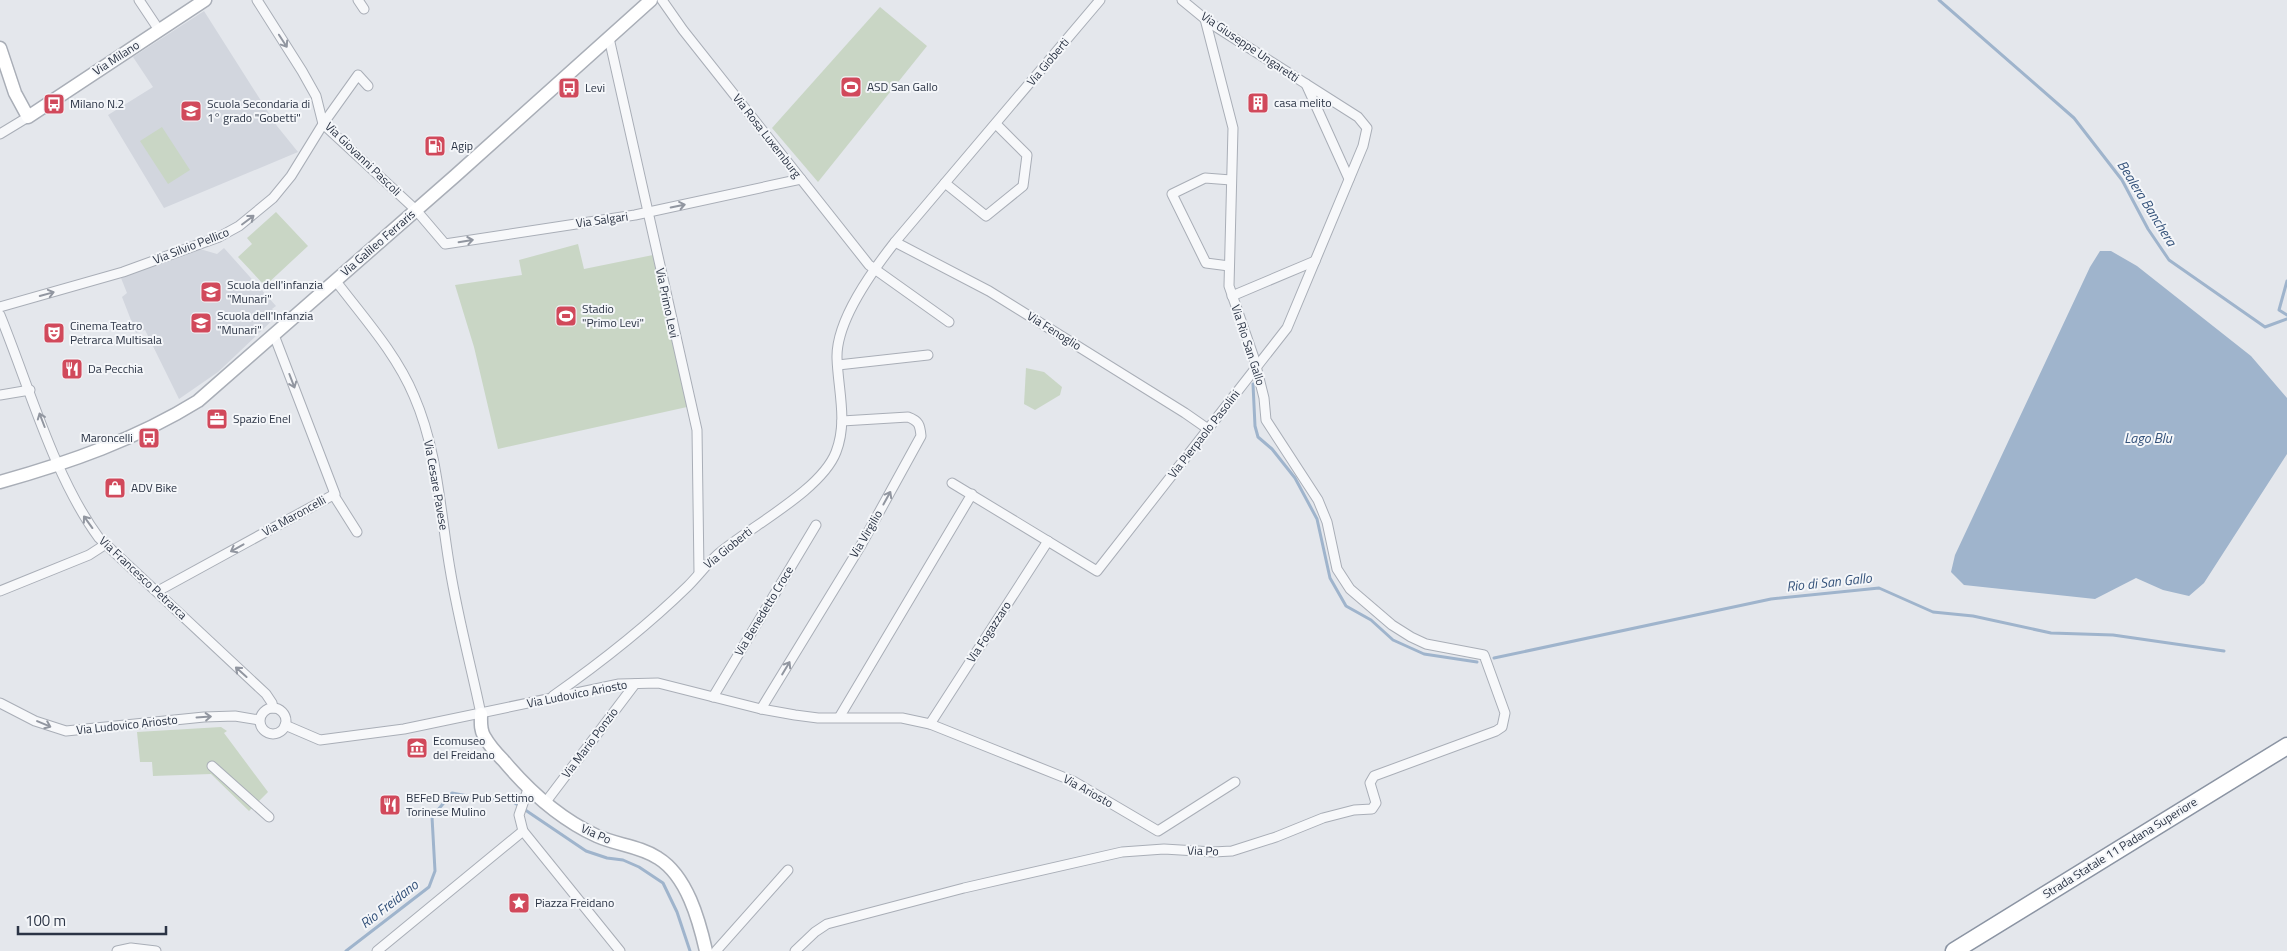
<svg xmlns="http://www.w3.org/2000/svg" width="2287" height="951" font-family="'Titillium Web',sans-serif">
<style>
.built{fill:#d2d6de}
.green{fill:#c9d6c5}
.water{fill:#9fb4cc}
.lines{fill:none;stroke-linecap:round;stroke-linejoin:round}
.stream{stroke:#9fb4cc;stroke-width:3}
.street-casing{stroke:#a9aeb7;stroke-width:11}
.secondary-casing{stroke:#a9aeb7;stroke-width:15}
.highway-casing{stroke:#8b94a3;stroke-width:19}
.street{stroke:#f7f8fa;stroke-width:9}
.secondary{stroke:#fff;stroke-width:12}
.highway{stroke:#fff;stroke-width:16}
.oneway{stroke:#9196a0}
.labels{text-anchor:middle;stroke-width:4;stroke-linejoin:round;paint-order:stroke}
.street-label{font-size:12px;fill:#2b3445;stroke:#f4f6f9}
.poi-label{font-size:12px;fill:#2b3445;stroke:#f4f6f9;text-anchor:start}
.water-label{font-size:14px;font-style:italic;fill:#34527a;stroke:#f4f6f9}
</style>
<rect width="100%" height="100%" fill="#e4e7ec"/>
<g class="built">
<polygon points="204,11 277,126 298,152 164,208 108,115 153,87 133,57"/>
<polygon points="224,248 276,306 272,309 278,315 218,372 179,399 145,330 136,333 122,297 127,293 121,278 200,249 217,254"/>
</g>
<g class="green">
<polygon points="880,7 927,46 818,182 772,128"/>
<polygon points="162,127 190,170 168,184 140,141"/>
<polygon points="276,212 308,246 265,286 238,257 252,244 247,238"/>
<polygon points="578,244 584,269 653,255 687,407 498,449 474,347 455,285 522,275 519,260"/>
<polygon points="1026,368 1044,372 1062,387 1060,395 1035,410 1024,404"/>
<polygon points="221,727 227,731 224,733 268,792 249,811 211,774 153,776 152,762 140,762 137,732"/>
</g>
<polygon class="water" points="2100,251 2111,251 2137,266 2251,356 2287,398 2287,454 2204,583 2189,596 2163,590 2136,578 2095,599 1964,585 1951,572 1955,555 2090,267"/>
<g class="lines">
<g class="stream">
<polyline points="1939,0 2074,118 2122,180 2148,229 2169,260 2265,327 2287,319"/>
<polyline points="2287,281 2279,310 2287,315"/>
<polyline points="1253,384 1255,426 1258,437 1272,449 1295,478 1317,519 1330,578 1346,606 1371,620 1393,640 1424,654 1477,662"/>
<polyline points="1494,658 1771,599 1879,588 1933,612 1973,616 2051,633 2113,635 2224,651"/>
<polyline points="346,951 429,887 435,871 432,817 452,793 489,800 509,799 586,851 607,858 623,860 639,867 663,883 677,912 690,951"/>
</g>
<g class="street-casing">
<g id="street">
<polyline points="139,0 159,30"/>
<polyline points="257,0 302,71 316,96 323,124 416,210 445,244 635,215 801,179"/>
<polyline points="358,0 364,9"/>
<polyline points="662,0 683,30 869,265 949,322"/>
<polyline points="609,38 697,430 699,572"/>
<polyline points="1306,84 1349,179"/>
<polyline points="0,134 28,117"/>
<polyline points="945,183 986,216 1023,186 1027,155 996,124"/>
<polyline points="895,242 989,291 1185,413 1208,429"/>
<polyline points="1229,266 1206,263 1172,194 1205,178 1231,180"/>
<path d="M335 280C363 317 396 353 414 396 438 451 440 511 450 569 458 618 471 666 481 714"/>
<polyline points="1232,296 1315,261"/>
<polyline points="0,307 123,272 219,237 239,226 273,198 291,176 323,124 358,75 368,86"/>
<path d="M0 315C29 386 54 477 99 538L266 694 272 703 273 708"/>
<polyline points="838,365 928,355"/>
<polyline points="0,395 30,390"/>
<polyline points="952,483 1097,571 1287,328 1363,146 1367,128 1358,117 1210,23 1182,0"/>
<polyline points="333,494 357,532"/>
<polyline points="0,591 89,555 106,544"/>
<polyline points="158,591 335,494 274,335"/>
<path d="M553 696C600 663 647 626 688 586 698 576 706 565 717 555 749 527 821 491 836 452 848 421 838 390 837 358 836 320 873 270 895 242L1100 0"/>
<polyline points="713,697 816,525"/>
<polyline points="0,703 35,721 66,731 204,717 235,716 259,720"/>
<circle cx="273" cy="721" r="13"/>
<path d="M761 709 860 547 921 436C920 425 919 421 908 417L842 421"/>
<polyline points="840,716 972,494"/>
<polyline points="930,724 1048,541"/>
<polyline points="285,725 320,740 404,729 619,684 658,683 761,709 795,715 818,718 902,718 930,724 1073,781 1158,831 1235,782"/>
<polyline points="212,766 269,817"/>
<polyline points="528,789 519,815 523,831 620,951"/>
<polyline points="545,803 635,684"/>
<polyline points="117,951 131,948 156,951"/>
<polyline points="377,951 523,831"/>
<polyline points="716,951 788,870"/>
<polyline points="795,951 815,932 827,924 964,888 1122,852 1164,849 1213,852 1232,851 1276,837 1323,818 1354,810 1372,809 1376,803 1370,783 1374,776 1496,731 1502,727 1505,713 1484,655 1426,644 1411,637 1392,625 1350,589 1337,569 1327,522 1318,500 1266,420 1264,398 1254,358 1229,286 1233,128 1205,19"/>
</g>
</g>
<g class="secondary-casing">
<g id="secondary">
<polyline points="0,48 15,93 28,117 205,0"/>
<path d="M0 482C68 463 137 439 198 401L455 176 651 0"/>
<path d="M481 714C481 722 480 729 484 736 489 745 496 753 503 760 529 791 560 819 597 836 617 845 640 846 658 858 687 876 699 920 706 951"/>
</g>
</g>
<g class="highway-casing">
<polyline id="highway" points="1954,951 2287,746"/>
</g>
<use href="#street" class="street"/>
<use href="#secondary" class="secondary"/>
<use href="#highway" class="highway"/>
</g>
<defs><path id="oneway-shaft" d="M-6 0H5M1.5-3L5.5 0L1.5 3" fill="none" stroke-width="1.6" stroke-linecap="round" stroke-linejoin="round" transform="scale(1.25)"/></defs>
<g class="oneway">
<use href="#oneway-shaft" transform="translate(283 41) rotate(57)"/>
<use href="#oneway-shaft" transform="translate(678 206) rotate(-12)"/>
<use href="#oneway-shaft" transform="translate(248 220) rotate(-37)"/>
<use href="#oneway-shaft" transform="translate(466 241) rotate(-9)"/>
<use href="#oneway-shaft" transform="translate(47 294) rotate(-15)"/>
<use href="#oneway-shaft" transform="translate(292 381) rotate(69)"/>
<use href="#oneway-shaft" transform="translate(42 420) rotate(-111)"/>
<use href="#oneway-shaft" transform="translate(887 498) rotate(-61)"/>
<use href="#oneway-shaft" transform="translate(88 522) rotate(-126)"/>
<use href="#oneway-shaft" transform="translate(237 548) rotate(151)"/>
<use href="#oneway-shaft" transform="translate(786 668) rotate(-59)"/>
<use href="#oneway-shaft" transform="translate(241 672) rotate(-138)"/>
<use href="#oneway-shaft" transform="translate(204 717) rotate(-4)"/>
<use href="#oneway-shaft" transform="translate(44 724) rotate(23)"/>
</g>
<defs>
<g id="stadium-square" transform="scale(1.125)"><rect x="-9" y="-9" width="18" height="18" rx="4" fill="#d1495b" stroke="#f4f6f9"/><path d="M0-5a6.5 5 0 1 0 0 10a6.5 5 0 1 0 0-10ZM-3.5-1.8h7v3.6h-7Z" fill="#fff"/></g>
<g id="bus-square" transform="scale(1.125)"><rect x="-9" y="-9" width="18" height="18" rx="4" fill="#d1495b" stroke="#f4f6f9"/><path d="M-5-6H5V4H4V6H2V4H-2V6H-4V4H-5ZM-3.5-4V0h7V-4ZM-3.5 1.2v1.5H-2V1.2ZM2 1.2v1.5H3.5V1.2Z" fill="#fff"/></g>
<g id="building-square" transform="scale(1.125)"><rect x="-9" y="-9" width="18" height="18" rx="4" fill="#d1495b" stroke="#f4f6f9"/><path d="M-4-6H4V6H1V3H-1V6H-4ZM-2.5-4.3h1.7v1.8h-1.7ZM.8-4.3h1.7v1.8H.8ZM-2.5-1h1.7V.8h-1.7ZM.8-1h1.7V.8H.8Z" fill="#fff"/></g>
<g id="school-square" transform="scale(1.125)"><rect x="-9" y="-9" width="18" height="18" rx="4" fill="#d1495b" stroke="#f4f6f9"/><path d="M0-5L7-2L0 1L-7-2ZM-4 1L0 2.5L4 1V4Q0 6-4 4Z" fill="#fff"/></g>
<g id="fuel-square" transform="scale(1.125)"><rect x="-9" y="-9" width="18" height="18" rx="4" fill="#d1495b" stroke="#f4f6f9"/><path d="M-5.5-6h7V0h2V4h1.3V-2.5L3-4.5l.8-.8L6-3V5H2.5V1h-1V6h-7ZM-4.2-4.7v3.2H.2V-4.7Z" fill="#fff"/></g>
<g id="theatre-square" transform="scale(1.125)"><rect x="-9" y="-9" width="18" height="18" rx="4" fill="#d1495b" stroke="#f4f6f9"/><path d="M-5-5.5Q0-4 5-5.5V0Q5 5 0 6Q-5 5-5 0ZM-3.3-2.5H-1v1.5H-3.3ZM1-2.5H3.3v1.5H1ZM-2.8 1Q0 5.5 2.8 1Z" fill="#fff"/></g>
<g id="restaurant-square" transform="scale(1.125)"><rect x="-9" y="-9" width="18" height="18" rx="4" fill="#d1495b" stroke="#f4f6f9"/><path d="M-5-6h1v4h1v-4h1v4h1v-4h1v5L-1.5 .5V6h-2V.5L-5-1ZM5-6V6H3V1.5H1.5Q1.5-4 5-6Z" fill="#fff"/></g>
<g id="office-square" transform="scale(1.125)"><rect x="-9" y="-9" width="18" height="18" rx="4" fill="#d1495b" stroke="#f4f6f9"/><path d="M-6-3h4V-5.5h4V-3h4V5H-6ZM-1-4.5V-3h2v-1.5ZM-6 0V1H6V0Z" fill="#fff"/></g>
<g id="shop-square" transform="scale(1.125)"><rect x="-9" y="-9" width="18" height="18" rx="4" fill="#d1495b" stroke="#f4f6f9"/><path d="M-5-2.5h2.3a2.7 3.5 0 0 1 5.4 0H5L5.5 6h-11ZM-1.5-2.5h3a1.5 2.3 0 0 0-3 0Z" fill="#fff"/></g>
<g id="museum-square" transform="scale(1.125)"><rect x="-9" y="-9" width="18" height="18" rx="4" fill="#d1495b" stroke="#f4f6f9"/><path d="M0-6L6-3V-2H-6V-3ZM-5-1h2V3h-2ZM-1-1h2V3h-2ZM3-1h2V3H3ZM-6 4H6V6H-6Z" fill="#fff"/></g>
<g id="sight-square" transform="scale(1.125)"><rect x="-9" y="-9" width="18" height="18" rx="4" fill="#d1495b" stroke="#f4f6f9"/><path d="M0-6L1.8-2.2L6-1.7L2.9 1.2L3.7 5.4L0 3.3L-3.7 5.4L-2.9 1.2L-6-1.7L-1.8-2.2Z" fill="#fff"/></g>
</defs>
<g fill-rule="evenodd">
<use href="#stadium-square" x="851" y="87"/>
<use href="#bus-square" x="569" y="88"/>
<use href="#building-square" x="1258" y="103"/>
<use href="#bus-square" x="54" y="104"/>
<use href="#school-square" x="191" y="111"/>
<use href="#fuel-square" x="435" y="146"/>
<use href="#school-square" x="211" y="292"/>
<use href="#stadium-square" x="566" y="316"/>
<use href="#school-square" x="201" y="323"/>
<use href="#theatre-square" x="54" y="333"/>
<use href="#restaurant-square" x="72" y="369"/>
<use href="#office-square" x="217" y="419"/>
<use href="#bus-square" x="149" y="438"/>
<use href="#shop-square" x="115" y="488"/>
<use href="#museum-square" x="417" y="748"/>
<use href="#restaurant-square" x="390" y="805"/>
<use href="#sight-square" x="519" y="903"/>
</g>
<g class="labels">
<g class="street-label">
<text transform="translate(1250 47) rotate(34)" y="4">Via Giuseppe Ungaretti</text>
<text transform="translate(116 58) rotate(-33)" y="4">Via Milano</text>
<text transform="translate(1048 62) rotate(-50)" y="4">Via Gioberti</text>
<text transform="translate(767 136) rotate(52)" y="4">Via Rosa Luxemburg</text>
<text transform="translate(363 159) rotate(44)" y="4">Via Giovanni Pascoli</text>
<text transform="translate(602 220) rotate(-8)" y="4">Via Salgari</text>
<text transform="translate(378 243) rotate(-41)" y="4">Via Galileo Ferraris</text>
<text transform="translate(191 246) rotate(-21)" y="4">Via Silvio Pellico</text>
<text transform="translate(667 303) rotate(78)" y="4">Via Primo Levi</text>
<text transform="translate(1054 331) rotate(32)" y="4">Via Fenoglio</text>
<text transform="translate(1248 345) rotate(72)" y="4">Via Rio San Gallo</text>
<text transform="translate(1204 434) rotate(-52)" y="4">Via Pierpaolo Pasolini</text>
<text transform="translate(436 485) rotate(80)" y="4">Via Cesare Pavese</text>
<text transform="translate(294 516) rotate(-29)" y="4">Via Maroncelli</text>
<text transform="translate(866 534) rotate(-60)" y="4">Via Virgilio</text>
<text transform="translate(728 548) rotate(-39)" y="4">Via Gioberti</text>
<text transform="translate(143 578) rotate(43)" y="4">Via Francesco Petrarca</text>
<text transform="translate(764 611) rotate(-59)" y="4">Via Benedetto Croce</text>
<text transform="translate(989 632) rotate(-57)" y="4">Via Fogazzaro</text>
<text transform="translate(577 694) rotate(-11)" y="4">Via Ludovico Ariosto</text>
<text transform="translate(127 725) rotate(-6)" y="4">Via Ludovico Ariosto</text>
<text transform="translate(590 743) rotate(-53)" y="4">Via Mario Ponzio</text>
<text transform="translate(1088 791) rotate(29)" y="4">Via Ariosto</text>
<text transform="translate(596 834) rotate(24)" y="4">Via Po</text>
<text transform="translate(2120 848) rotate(-32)" y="4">Strada Statale 11 Padana Superiore</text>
<text transform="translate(1203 851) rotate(2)" y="4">Via Po</text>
</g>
<g class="poi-label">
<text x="867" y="91">ASD San Gallo</text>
<text x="585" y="92">Levi</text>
<text x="1274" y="107">casa melito</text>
<text x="70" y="108">Milano N.2</text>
<text x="207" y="108">Scuola Secondaria di<tspan x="207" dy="14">1° grado "Gobetti"</tspan></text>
<text x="451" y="150">Agip</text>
<text x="227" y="289">Scuola dell'infanzia<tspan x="227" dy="14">"Munari"</tspan></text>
<text x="582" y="313">Stadio<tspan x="582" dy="14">"Primo Levi"</tspan></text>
<text x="217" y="320">Scuola dell'Infanzia<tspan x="217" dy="14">"Munari"</tspan></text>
<text x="70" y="330">Cinema Teatro<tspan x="70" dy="14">Petrarca Multisala</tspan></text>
<text x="88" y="373">Da Pecchia</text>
<text x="233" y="423">Spazio Enel</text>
<text x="133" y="442" text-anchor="end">Maroncelli</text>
<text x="131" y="492">ADV Bike</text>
<text x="433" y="745">Ecomuseo<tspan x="433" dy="14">del Freidano</tspan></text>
<text x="406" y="802">BEFeD Brew Pub Settimo<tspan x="406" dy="14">Torinese Mulino</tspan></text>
<text x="535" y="907">Piazza Freidano</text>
</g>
<g class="water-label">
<text transform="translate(2147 203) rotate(58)" y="5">Bealera Banchera</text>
<text x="2148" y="443">Lago Blu</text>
<text transform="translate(1829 582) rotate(-6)" y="5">Rio di San Gallo</text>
<text transform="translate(389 904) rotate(-38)" y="5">Rio Freidano</text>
</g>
</g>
<path d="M18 926v8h148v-8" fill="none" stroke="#2b3445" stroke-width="2.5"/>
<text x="25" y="926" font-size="15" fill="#2b3445" stroke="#f4f6f9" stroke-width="4" paint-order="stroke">100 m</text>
</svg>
